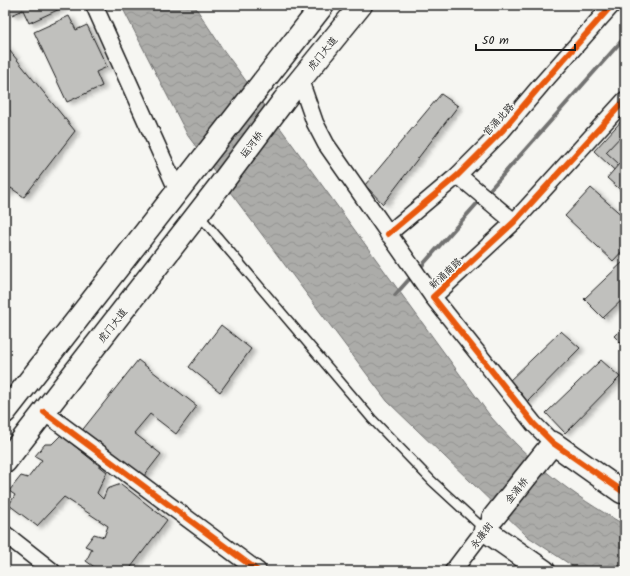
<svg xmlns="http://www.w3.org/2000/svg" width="630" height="576" font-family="Kalam,'LXGW WenKai TC',sans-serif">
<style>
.water{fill:url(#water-waves);stroke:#727271}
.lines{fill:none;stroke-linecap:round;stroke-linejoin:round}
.stream{stroke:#727271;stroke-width:4}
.building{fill:#c0c0bd;stroke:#1c1c1c;filter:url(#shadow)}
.lane-casing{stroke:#1c1c1c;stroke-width:11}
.street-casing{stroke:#1c1c1c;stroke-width:19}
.secondary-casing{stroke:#1c1c1c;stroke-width:25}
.primary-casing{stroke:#1c1c1c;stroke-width:25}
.lane{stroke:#f6f6f2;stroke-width:8}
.street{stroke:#f6f6f2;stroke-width:16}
.secondary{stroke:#f6f6f2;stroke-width:22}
.primary{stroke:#f6f6f2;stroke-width:22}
.cycleway-casing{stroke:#f6f6f2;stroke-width:8}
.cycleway{stroke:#e8590c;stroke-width:6}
.labels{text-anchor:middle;stroke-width:3.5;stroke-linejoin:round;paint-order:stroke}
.street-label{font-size:10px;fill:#1c1c1c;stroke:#f6f6f2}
</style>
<defs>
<pattern id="water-waves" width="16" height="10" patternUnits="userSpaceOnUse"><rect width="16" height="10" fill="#acaca9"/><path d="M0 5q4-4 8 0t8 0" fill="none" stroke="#939391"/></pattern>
<filter id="shadow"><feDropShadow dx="4.5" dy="2.5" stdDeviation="2" flood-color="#0004"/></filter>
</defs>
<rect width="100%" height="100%" fill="#f6f6f2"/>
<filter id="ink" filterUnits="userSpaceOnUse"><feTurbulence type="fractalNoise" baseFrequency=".025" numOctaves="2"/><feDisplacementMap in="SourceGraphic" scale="8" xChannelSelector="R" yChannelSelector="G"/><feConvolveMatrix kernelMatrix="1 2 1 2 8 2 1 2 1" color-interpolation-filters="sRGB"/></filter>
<g filter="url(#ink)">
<path class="water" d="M121 5H194L222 48 491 417C533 465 570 494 625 525V571H580L527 536 387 401 188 136Z"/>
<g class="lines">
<g class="stream">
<polyline points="486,194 625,37"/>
<polyline points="418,270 481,199"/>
<polyline points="395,295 413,275"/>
</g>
</g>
<g class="building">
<polygon points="7,5 63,5 64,7 29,23 23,10 12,15"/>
<polygon points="69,16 76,30 87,25 107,67 96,72 102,86 67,102 34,32"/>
<polygon points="5,45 75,131 24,197 11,188 5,196"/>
<polygon points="441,94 458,106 383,204 365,185"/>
<polygon points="625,117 625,180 594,151"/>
<polygon points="624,133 625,134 625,194 607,178 619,164 606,152"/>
<polygon points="591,188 625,218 625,248 613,261 565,216"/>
<polygon points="625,260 625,297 603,318 584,299"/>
<polygon points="221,325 251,349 220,392 189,367"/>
<polygon points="625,325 625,347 614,336"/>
<polygon points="561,331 580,348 525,404 506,384"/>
<polygon points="138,360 197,406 176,434 150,414 134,433 161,454 140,481 80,433"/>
<polygon points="601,360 620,377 565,433 546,413"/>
<polygon points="61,435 107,472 97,493 103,499 107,489 121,484 167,520 128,571 100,571 86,561 92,549 85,546 94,534 104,537 108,526 64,497 37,526 9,505 15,495 9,491 21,476 28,478 42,460 35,456 45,444 52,444"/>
</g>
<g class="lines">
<g class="lane-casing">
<polyline id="lane" points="199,215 372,419 432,481 484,529"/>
</g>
<g class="street-casing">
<g id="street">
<polyline points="94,5 178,192"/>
<polyline points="300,80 315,123 326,144 433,297"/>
<polyline points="458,175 514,222"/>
<polyline points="388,234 458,175 502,131 541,85 612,5"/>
<polyline points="44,412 258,571"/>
<polyline points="553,443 534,424 433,297 514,222 625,100"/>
<polyline points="5,534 52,571"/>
<polyline points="453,571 491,521"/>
</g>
</g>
<g class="secondary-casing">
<g id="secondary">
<polyline points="493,518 553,443 622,492"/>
<polyline points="485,530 544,571"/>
</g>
</g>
<g class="primary-casing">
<g id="primary">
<polyline points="5,412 323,5"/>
<polyline points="5,462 218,188 284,100 361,5"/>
</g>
</g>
<use href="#lane" class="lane"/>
<use href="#street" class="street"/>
<use href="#secondary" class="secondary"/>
<use href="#primary" class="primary"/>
<g class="cycleway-casing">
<g id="cycleway">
<polyline points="625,100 514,222 433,297 534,424 553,443 625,493"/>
<polyline points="388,234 458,175 502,131 541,85 612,5"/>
<polyline points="44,412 258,571"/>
</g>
</g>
<use href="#cycleway" class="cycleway"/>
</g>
</g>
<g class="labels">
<g class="street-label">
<text transform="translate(322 53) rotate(-51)" y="4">虎门大道</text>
<text transform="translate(498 119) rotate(-48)" y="4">官涌北路</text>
<text transform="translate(251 144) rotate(-53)" y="4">运河桥</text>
<text transform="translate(445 273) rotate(-43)" y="4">新涌南路</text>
<text transform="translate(112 325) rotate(-52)" y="4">虎门大道</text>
<text transform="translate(516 490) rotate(-51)" y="4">金涌桥</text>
<text transform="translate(481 535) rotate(-53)" y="4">永康街</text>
</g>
</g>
<rect width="630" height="576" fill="none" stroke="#f6f6f2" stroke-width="20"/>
<rect x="10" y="10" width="610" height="556" fill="none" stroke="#1c1c1c" stroke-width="1.5" filter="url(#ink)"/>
<path d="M476 44v6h99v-6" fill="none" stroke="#1c1c1c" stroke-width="2"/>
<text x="482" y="44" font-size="12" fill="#1c1c1c" stroke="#f6f6f2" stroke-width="3" paint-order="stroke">50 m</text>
</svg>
